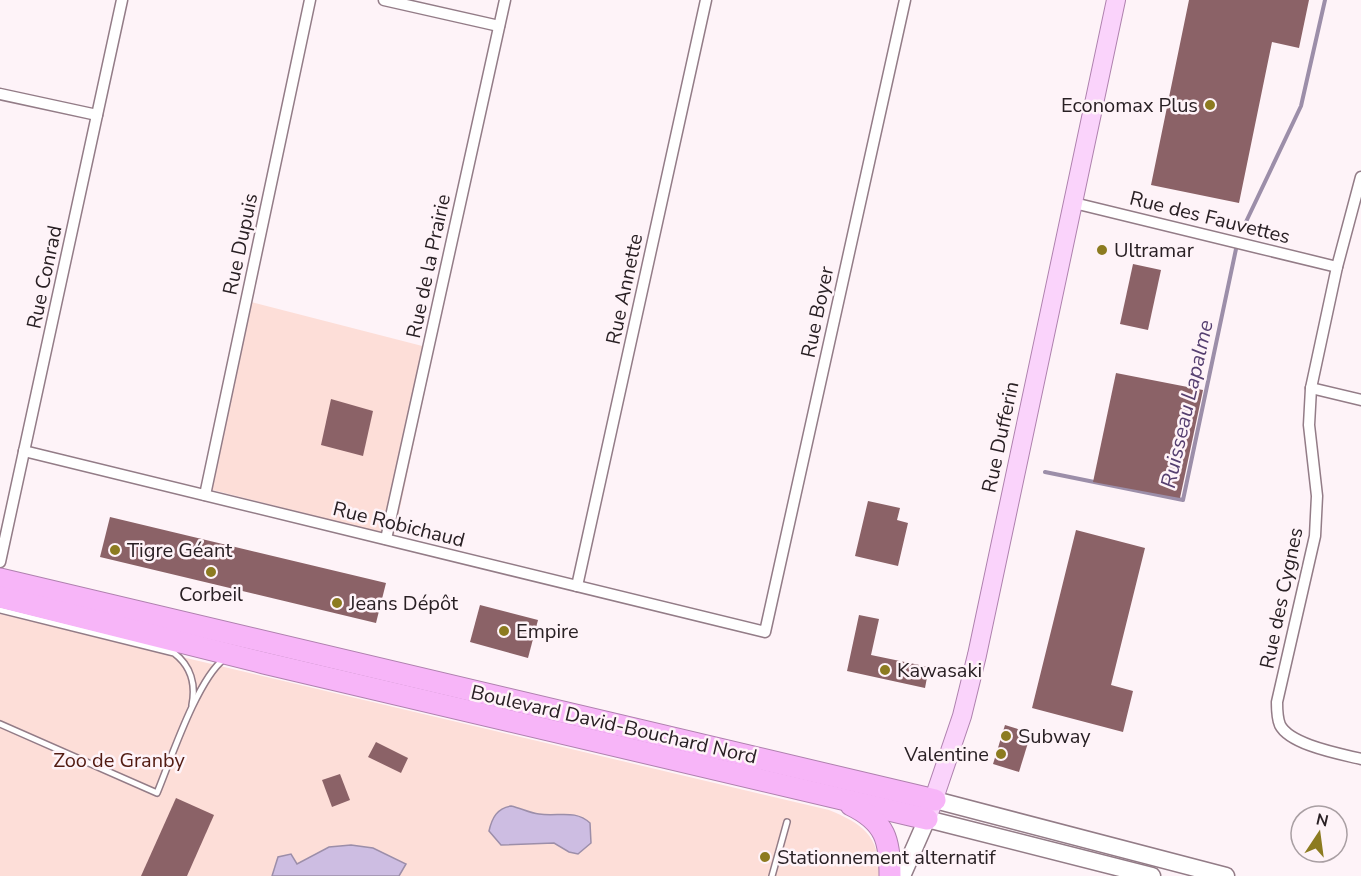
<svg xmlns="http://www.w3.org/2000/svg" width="1361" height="876" font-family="'Nunito Sans',sans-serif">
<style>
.green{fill:#fdded8}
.water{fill:#cdbde2;stroke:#9c8ea9;stroke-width:1.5}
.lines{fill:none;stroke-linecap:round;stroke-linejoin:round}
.stream{stroke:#9c8ea9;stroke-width:4}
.building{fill:#8b6267}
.lane-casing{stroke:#937c87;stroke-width:8}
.street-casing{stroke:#937c87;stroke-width:13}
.secondary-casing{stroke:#937c87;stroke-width:19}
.primary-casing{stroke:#af81ae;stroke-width:20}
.highway-casing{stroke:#af81ae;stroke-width:23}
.lane{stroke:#fff;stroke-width:5}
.street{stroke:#fff;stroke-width:10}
.secondary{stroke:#fff;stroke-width:16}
.primary{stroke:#fad3fb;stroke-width:18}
.highway{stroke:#f7b5f8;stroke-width:21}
.poi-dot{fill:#8c7b20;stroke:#fef3f8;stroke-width:2}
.labels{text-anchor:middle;stroke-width:5;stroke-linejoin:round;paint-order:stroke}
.poi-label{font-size:20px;fill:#292024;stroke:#fef3f8;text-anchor:start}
.street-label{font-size:20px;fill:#292024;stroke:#fef3f8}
.park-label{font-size:20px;fill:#521b12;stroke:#fef3f8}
.water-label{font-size:21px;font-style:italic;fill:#553f70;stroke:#fef3f8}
</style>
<rect width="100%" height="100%" fill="#fef3f8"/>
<g class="green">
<polygon points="247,301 434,349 394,536 205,488"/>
<path d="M0 614 829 810C863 824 880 836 879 876H0Z"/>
</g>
<g class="water">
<path d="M511 806C521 808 529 813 539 814 558 817 575 809 590 823L591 843 578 854 569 852 554 843 501 845 489 831C492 818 497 808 511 806Z"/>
<polygon points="351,845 373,848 406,864 399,876 272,876 278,857 291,854 297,864 329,847"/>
</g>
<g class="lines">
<g class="stream">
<polyline points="1244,226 1301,106 1325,0"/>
<polyline points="1045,472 1183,500 1236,249"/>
</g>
</g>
<g class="building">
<polygon points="1189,0 1309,0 1299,48 1272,42 1239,203 1151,185"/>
<polygon points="1133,264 1161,270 1148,330 1120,324"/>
<polygon points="1116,373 1203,390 1180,498 1093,482"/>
<polygon points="331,399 373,411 363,456 321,445"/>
<polygon points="868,501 900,508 897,520 908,523 898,566 855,556"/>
<polygon points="110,517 386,583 376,623 100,557"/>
<polygon points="1076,530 1145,548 1111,685 1133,691 1123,732 1032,708"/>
<polygon points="480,605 538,620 528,658 470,642"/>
<polygon points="859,615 879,619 871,655 929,667 925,688 847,671"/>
<polygon points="1005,725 1031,733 1019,772 993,764"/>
<polygon points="376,742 408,758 401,773 368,757"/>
<polygon points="340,774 350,800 332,807 322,780"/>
<polygon points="176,798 214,815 187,876 141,876"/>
</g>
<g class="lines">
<g class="lane-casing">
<g id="lane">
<path d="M0 610 174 653C191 666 196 685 192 705"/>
<path d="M0 724 157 793C171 759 197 680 224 659"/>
<polyline points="772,876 787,822"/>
</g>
</g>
<g class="street-casing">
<g id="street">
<polyline points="384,0 499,26"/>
<polyline points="0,94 97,115"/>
<path d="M1361 177 1337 267 1311 388 1309 425 1317 496 1315 536 1277 702C1277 710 1277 718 1280 725 1290 745 1341 754 1361 759"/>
<polyline points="1074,203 1337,267"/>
<polyline points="1311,388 1361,400"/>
<polyline points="24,451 765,632 905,0"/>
<polyline points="205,495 310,0"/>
<polyline points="386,539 505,0"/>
<polyline points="0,562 122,0"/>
<polyline points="577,586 706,0"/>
</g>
</g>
<g class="secondary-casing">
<g id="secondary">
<polyline points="935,800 1226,876"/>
<polyline points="902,876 927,819 1152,876"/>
</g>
</g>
<g class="primary-casing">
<polyline id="primary" points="929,813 962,716 977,655 1116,0"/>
</g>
<g class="highway-casing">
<g id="highway">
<polyline points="0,579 935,800"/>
<polyline points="0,597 264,663 927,819"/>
<path d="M851 805C886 822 890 841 890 876"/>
</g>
</g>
<use href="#lane" class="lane"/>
<use href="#street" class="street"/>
<use href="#secondary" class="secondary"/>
<use href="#primary" class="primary"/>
<use href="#highway" class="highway"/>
</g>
<g class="poi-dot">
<circle cx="1210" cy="105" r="6"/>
<circle cx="1102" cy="250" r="6"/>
<circle cx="115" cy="550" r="6"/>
<circle cx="211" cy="572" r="6"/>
<circle cx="337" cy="603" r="6"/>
<circle cx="504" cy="631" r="6"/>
<circle cx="885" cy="670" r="6"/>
<circle cx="1006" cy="736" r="6"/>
<circle cx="1001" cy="754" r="6"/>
<circle cx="765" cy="857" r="6"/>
</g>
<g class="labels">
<g class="poi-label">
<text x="1198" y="112" text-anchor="end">Economax Plus</text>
<text x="1114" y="257">Ultramar</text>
<text x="127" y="557">Tigre Géant</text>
<text x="211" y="601" text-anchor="middle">Corbeil</text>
<text x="349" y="610">Jeans Dépôt</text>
<text x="516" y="638">Empire</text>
<text x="897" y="677">Kawasaki</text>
<text x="1018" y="743">Subway</text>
<text x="989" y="761" text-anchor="end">Valentine</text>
<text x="777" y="864">Stationnement alternatif</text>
</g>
<g class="street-label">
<text transform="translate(1210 217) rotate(14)" y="7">Rue des Fauvettes</text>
<text transform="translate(240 244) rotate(-78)" y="7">Rue Dupuis</text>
<text transform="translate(428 266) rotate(-78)" y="7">Rue de la Prairie</text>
<text transform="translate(44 277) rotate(-78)" y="7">Rue Conrad</text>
<text transform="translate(624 289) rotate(-78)" y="7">Rue Annette</text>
<text transform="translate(817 312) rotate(-78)" y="7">Rue Boyer</text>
<text transform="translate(1000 437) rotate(-78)" y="7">Rue Dufferin</text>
<text transform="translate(399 524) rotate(14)" y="7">Rue Robichaud</text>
<text transform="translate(1281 598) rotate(-78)" y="7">Rue des Cygnes</text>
<text transform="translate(614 724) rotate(13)" y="7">Boulevard David-Bouchard Nord</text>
</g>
<g class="park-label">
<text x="119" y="767">Zoo de Granby</text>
</g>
<g class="water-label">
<text transform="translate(1187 404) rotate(-77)" y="7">Ruisseau Lapalme</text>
</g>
</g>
<g transform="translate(1319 834) rotate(13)"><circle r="28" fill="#fef3f8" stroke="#a99fa3" stroke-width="1.5"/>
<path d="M0-4.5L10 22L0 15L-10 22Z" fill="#8c7b20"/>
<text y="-9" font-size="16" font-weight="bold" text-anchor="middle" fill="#292024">N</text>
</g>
</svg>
